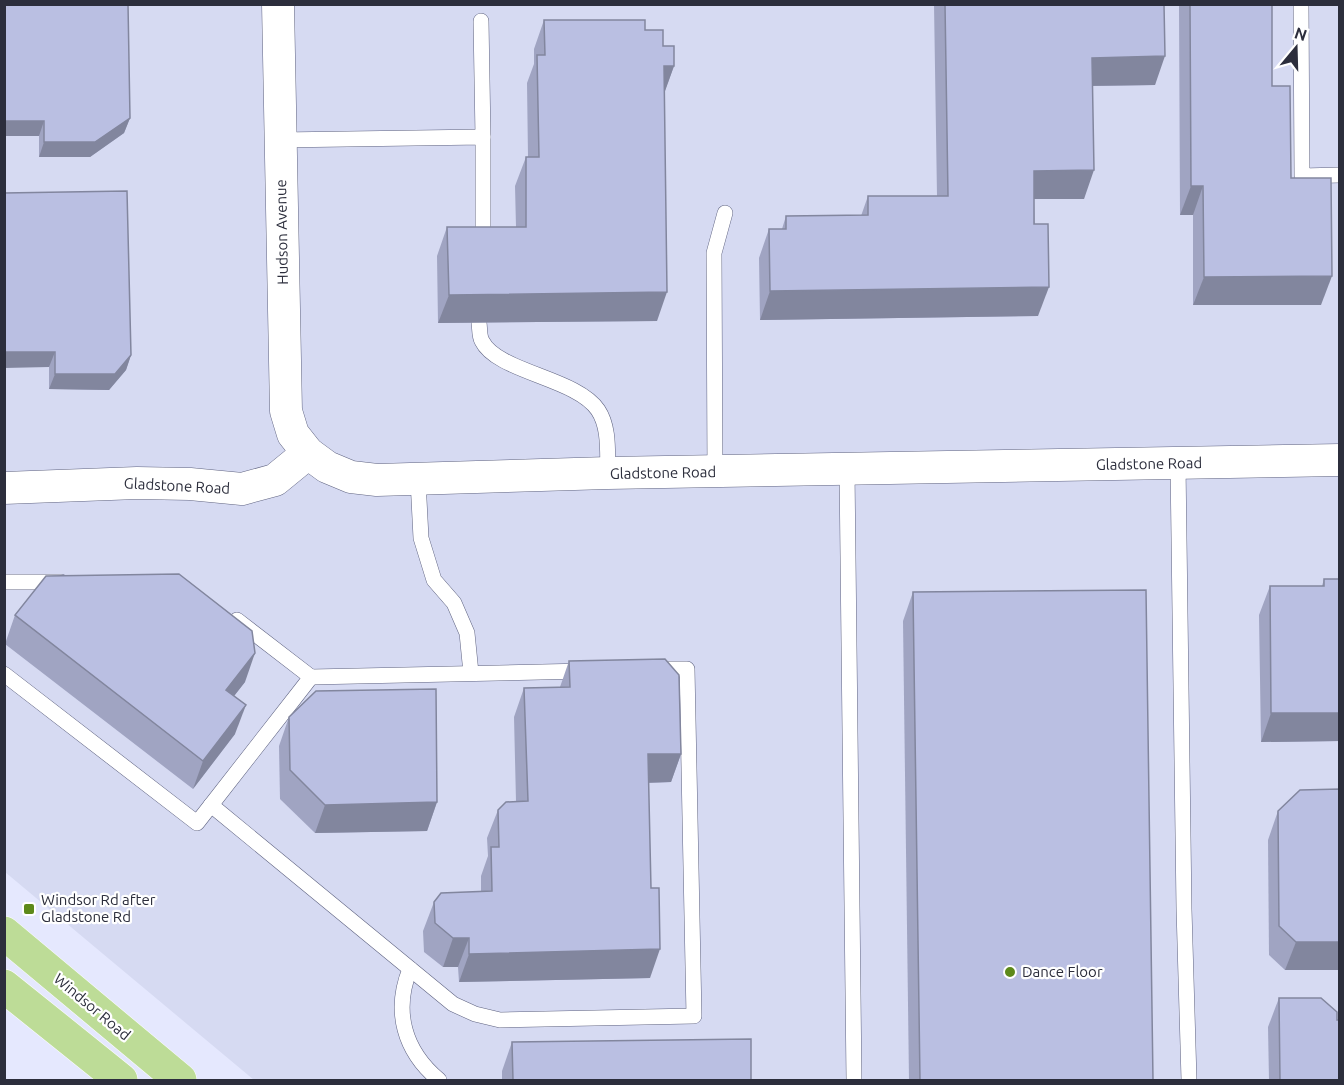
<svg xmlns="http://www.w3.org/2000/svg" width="1344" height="1085" font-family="Ubuntu,sans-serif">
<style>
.built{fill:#d6daf2}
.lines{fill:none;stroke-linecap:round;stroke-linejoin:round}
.lane-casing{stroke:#5f6381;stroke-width:16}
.street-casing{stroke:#5f6381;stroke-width:33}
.primary-casing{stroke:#fff;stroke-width:34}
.lane{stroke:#fff;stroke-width:15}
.street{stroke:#fff;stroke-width:32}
.primary{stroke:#bddc97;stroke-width:33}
.wall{fill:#a0a4c2}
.shaded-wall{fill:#82869e}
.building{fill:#babfe2;stroke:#82869e;stroke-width:1.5}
.poi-dot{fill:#5d891a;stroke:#fff;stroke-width:2}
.labels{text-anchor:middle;stroke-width:4.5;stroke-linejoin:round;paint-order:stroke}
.street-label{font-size:15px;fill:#2c2e3c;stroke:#fff}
.poi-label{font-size:15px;fill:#2c2e3c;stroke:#fff;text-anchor:start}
</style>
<rect width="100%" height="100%" fill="#e5e8fe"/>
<polygon class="built" points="4,5 1339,5 1339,1080 254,1080 5,872"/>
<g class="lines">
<g class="lane-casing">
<g id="lane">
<polyline points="1301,4 1302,176 1340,175"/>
<polyline points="481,21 483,137"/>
<polyline points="280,140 483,137 483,247"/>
<path d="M479 323C480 328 479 336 482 341 497 372 577 378 598 410 610 428 607 453 608 473"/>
<polyline points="1178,464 1184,909 1189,1080"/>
<polyline points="847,470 854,1080"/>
<polyline points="715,472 714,253 725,213"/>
<polyline points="418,480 421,538 434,580 454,603 467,633 471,673"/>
<polyline points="4,582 61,582"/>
<polyline points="4,674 197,823 311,677 237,620"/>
<polyline points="311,677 586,671"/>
<polyline points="211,805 453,1004 475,1014 500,1020 694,1016 687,669 655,669"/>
<path d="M410 969C393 1011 404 1051 439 1080"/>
</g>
</g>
<g class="street-casing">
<g id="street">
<polyline points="278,4 286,411 293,434 308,453 327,467 351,477 377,480 608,473 1340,460"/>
<polyline points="4,488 137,483 190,484 242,489 275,480 308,453"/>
</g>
</g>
<g class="primary-casing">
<g id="primary">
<polyline points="4,933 180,1080"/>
<polyline points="4,986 121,1080"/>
</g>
</g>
<use href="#lane" class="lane"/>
<use href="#street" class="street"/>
<use href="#primary" class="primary"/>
</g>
<g class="wall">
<polygon points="4,4 130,118 124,133 90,157 39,157 39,136"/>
<polygon points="934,4 1164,4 1155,85 1093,86 1084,199 1034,199 1038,316 760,320 759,258 769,229 782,229 786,216 861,216 868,196 937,196"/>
<polygon points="1179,4 1272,4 1272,86 1291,178 1321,305 1193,305 1193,215 1180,215"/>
<polygon points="544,20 645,30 663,46 674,66 664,93 657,321 438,323 437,256 447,227 516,227 515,186 526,157 528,157 527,83 534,64 534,49"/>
<polygon points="4,193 131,355 126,370 109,390 49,389 49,367"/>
<polygon points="1324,579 1340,579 1340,741 1261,742 1259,615 1270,586 1322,586"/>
<polygon points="913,592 1153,1080 909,1080 903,621"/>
<polygon points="15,615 245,682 234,696 235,734 193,789 5,644"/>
<polygon points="569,661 681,754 671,782 649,783 650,978 459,982 458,967 443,967 424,952 423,931 434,902 481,892 481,876 488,856 487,838 498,810 516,801 514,717 524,688 560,687"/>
<polygon points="289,717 437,802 427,831 315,833 280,799 279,746"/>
<polygon points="1340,789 1340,970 1285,970 1269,955 1268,840 1278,811"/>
<polygon points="1279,998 1337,1020 1340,1080 1269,1080 1268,1027"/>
<polygon points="512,1042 751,1080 502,1080 502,1071"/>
</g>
<g class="shaded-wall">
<polygon points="1165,56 1155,85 1082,86 1092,58"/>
<polygon points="664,66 674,66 664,94"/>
<polygon points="130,118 124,133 90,157 39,157 44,142"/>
<polygon points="4,121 44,121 39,136 4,136"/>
<polygon points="1094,170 1084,199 1023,199 1034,171"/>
<polygon points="1191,186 1203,186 1193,215 1180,215"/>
<polygon points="1332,276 1321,305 1193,305 1204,277"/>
<polygon points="1049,287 1038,316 760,320 770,291"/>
<polygon points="667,292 657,321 438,323 449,295"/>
<polygon points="4,352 55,352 49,367 4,368"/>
<polygon points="131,355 126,370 109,390 49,389 55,374"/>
<polygon points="255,653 245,682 216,719 226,690"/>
<polygon points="246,705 235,734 193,789 203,761"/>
<polygon points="1271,713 1340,713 1340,741 1261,742"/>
<polygon points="648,754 681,754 671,782 637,783"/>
<polygon points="437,802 427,831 315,833 325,805"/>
<polygon points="453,938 469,938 458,967 443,967"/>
<polygon points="1296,942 1340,942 1340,970 1285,970"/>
<polygon points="660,949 650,978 459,982 469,954"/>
</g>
<g class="building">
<polygon points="4,4 128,4 130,118 95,142 44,142 44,121 4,121"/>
<polygon points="945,4 1164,4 1165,56 1092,58 1094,170 1034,171 1034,224 1048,224 1049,287 770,291 769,229 786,229 786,216 868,215 868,196 948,196"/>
<polygon points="1190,4 1272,4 1272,86 1290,86 1291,178 1331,178 1332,276 1204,277 1203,186 1191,186"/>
<polygon points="544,20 645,20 645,30 663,30 663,46 674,46 674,66 664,66 667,292 449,295 447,227 526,227 526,157 539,157 537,55 545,55"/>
<polygon points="127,191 131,355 115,374 55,374 55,352 4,352 4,193"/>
<polygon points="179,574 252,631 255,653 226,690 246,705 203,761 15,615 46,576"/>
<polygon points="1324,579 1340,579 1340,713 1271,713 1270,586 1324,586"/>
<polygon points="1146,590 1153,1080 920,1080 913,592"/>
<polygon points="665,659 679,675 681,754 648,754 651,888 659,888 660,949 469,954 469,938 453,938 435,923 434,902 441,893 492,891 491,847 499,847 498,810 506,802 528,801 524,688 570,687 569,661"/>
<polygon points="436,689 437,802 325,805 290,770 289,717 316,691"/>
<polygon points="1340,789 1340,942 1296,942 1279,926 1278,811 1300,790"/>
<polygon points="1279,998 1321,998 1337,1012 1337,1020 1340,1020 1340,1080 1280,1080"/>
<polygon points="751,1039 751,1080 513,1080 512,1042"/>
</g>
<g class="poi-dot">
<rect x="23" y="903" width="12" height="12" rx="3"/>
<circle cx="1010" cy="972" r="6"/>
</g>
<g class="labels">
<g class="street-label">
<text transform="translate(282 232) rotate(-91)" y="5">Hudson Avenue</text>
<text transform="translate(1149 464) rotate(-1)" y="5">Gladstone Road</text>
<text transform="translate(663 473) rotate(-1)" y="5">Gladstone Road</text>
<text transform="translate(177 486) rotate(3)" y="5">Gladstone Road</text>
<text transform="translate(92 1007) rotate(40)" y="5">Windsor Road</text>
</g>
<g class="poi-label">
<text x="41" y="905">Windsor Rd after<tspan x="41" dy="17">Gladstone Rd</tspan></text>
<text x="1022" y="977">Dance Floor</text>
</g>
</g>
<rect width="1344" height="1085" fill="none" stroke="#2c2e3c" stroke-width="12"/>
<g transform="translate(1296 48) rotate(19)" stroke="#ffffff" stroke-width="4.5" paint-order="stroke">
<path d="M0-4.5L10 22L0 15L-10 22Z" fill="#2c2e3c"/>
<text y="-9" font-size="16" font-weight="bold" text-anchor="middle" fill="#2c2e3c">N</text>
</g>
</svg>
